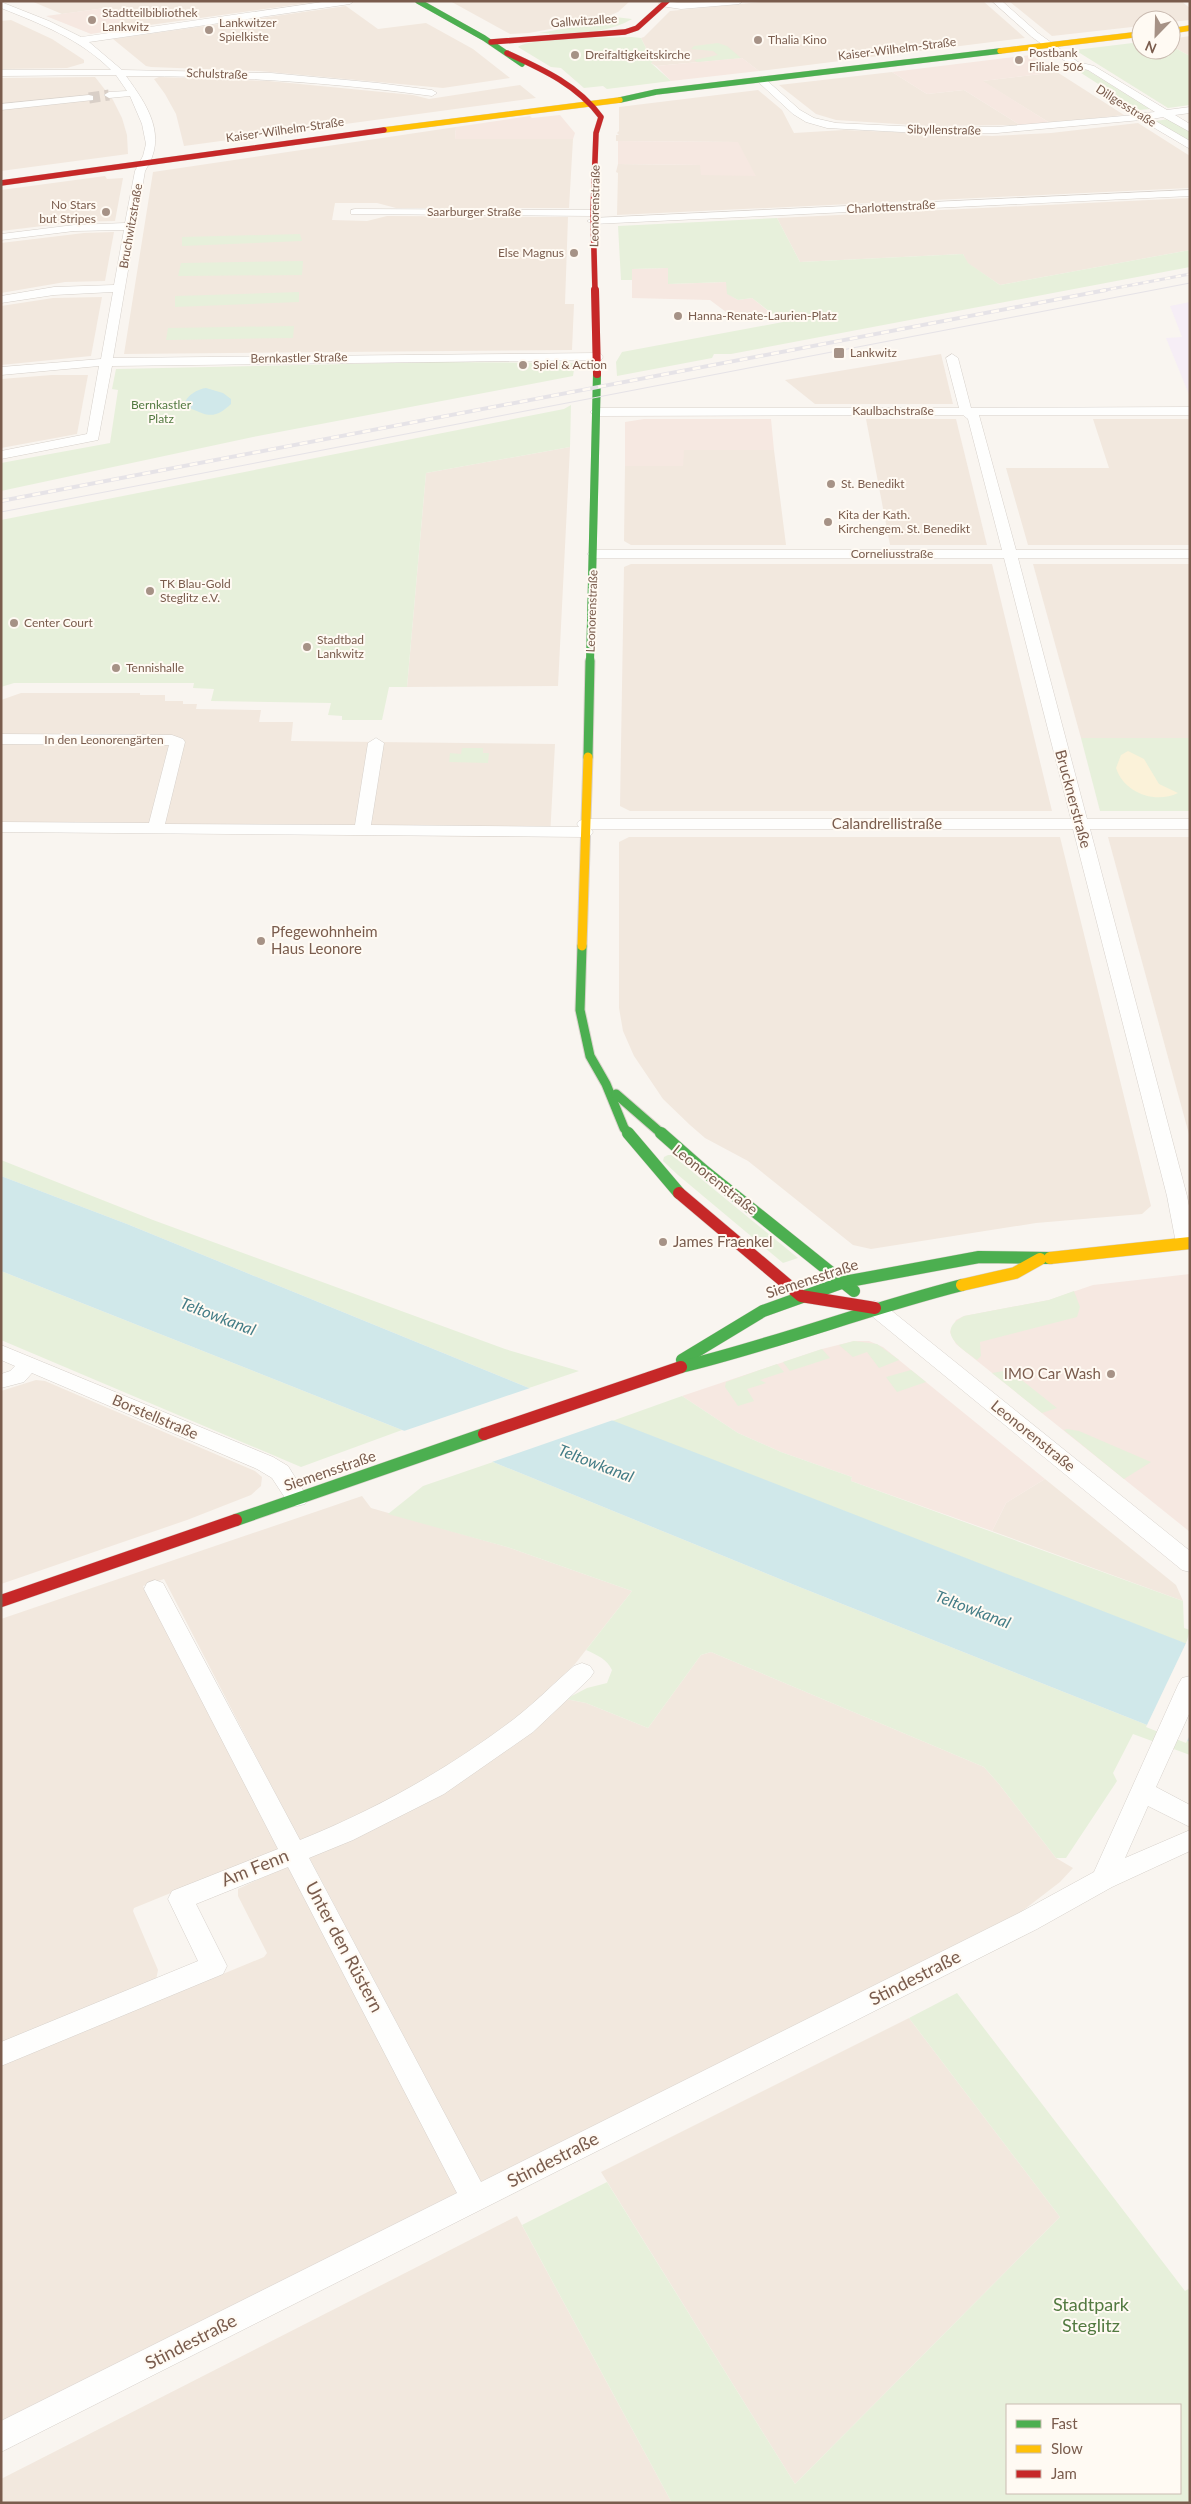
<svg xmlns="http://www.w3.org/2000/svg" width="1191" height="2504" font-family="Lato,sans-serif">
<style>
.residential{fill:#f2e8de}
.commercial{fill:#f6e8e1}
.education{fill:#f6eef6}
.green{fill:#e7f0db;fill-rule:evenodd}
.sand{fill:#fbf2d9}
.water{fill:#d0e8ea}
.pier{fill:#f9f5f0}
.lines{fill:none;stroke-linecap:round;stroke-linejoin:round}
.street-tunnel{stroke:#d9cfc7;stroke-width:11;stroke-dasharray:11 5;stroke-linecap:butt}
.street-casing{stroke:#d7d1cb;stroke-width:1}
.fast-far3-casing{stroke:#d9d2cb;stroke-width:6}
.fast-far2-casing{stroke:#d9d2cb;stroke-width:8}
.fast-far1-casing{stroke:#d9d2cb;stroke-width:11}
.fast-casing{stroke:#d9d2cb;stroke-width:13}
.slow-far2-casing{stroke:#d9d2cb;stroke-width:6}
.slow-far1-casing{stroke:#d9d2cb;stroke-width:11}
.slow-casing{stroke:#d9d2cb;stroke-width:13}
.jam-far2-casing{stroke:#d9d2cb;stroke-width:6}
.jam-far1-casing{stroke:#d9d2cb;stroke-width:8}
.jam-casing{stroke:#d9d2cb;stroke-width:13}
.street{fill:#fefefd;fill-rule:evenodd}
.fast-far3{stroke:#4caf50;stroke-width:5.5}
.fast-far2{stroke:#4caf50;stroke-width:8}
.fast-far1{stroke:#4caf50;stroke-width:9}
.fast{stroke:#4caf50;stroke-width:12}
.slow-far2{stroke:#ffc107;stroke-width:5.5}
.slow-far1{stroke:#ffc107;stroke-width:9}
.slow{stroke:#ffc107;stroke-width:12}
.jam-far2{stroke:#c62828;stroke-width:5.5}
.jam-far1{stroke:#c62828;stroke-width:8}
.jam{stroke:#c62828;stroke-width:12}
.tram{stroke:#e6e3e7;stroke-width:1}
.rail-far1-casing{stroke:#e6e3e7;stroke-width:3}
.rail-casing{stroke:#e6e3e7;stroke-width:4}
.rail-far1{stroke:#fffaf3;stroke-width:2;stroke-dasharray:5.5;stroke-linecap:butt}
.rail{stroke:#fffaf3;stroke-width:2.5;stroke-dasharray:8;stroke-linecap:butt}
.poi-dot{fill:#a69286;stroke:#fffaf3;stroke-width:2}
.labels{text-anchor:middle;stroke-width:4;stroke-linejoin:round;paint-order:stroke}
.far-poi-label{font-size:12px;fill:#7a5c4d;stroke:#fffaf3;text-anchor:start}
.far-street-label{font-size:12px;fill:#7a5c4d;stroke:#fffaf3}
.far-park-label{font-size:12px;fill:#537a41;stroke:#fffaf3}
.street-label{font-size:15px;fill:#7a5c4d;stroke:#fffaf3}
.poi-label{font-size:15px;fill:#7a5c4d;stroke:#fffaf3;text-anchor:start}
.water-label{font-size:16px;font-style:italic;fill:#437c86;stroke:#fffaf3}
.near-street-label{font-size:18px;fill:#7a5c4d;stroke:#fffaf3}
.near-park-label{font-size:18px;fill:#537a41;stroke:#fffaf3}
</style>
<rect width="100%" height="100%" fill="#f9f5f0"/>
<g class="residential">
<polygon points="31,1 323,1 128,28 105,8 62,14"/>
<polygon points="450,1 630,1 618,12 598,20 529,33 510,34"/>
<polygon points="772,1 983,1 1025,38 759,71 742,58 656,66 651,63 648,51 644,49 646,48 641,38 644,37 670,11"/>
<polygon points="1181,1 1190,8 1190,20 1171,22 1171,20 1141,20 1141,26 1052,36 1010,2"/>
<polygon points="346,6 378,29 426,23 473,49 510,78 443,88 259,71 151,67 146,66 113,39"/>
<polygon points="11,20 52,39 84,60 84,63 67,68 1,69 1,21"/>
<polygon points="1190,36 1190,56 1171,46 1171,39"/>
<polygon points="892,72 927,94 964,90 1020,125 928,126 836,120 816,114 779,85"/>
<polygon points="1057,72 1124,115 1050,123 982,81"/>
<polygon points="95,77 113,100 122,118 127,135 128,154 1,171 1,78"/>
<polygon points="159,77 269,81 413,95 429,99 520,85 536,98 184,146 176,114 165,94 154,79"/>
<polygon points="758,90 782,110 794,133 844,130 992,136 1051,133 1138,123 1190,156 1190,188 617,215 618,173 616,172 618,164 701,165 701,175 738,142 616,141 616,135 619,135 617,133 619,131 619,107"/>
<polygon points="456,127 455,139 573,139 569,208 396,208 377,203 335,203 332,220 367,221 387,216 568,217 565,304 574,304 572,350 124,354 153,172"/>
<polygon points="105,176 107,179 123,178 115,221 76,222 1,231 1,190"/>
<polygon points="1190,198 1190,250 1000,285 967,263 963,254 800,262 777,218"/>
<polygon points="114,232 105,281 65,282 1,293 1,243 84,233"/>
<polygon points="102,297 91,356 1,365 1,306 53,298"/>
<polygon points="941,354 953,404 815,404 785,380"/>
<polygon points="52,375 88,375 77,434 1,448 1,379"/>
<polygon points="866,419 956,419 987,545 890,545"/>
<polygon points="1093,419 1190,419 1190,545 1028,545 1006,468 1109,468"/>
<polygon points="570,447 558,686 407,687 426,473"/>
<polygon points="683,450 774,450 786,545 631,545 624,541 625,466 683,466"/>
<polygon points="631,564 992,564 1052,811 630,811 620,806 624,567"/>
<polygon points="1033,564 1190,564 1190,738 1081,738"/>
<polygon points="21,693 140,693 140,695 165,695 165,701 183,701 183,704 197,704 196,709 261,710 259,722 293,722 291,741 555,744 550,837 1,832 1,700"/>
<polygon points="629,837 1060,837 1151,1206 1142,1214 1036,1223 871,1249 853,1245 748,1161 705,1138 690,1125 663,1099 634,1056 623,1031 619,1008 619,842"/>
<polygon points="1108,837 1190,837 1190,1138"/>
<polygon points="36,1380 45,1381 255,1471 262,1477 261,1486 251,1495 187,1520 1,1584 1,1391"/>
<polygon points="1045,1479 1176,1585 1183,1601 992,1531 1006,1503"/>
<polygon points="362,1496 371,1508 507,1547 632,1591 575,1664 551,1688 499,1733 399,1798 300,1841 164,1579 143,1586 279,1849 134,1908 133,1911 158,1970 156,1980 1,2044 1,1619"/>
<polygon points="711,1652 984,1767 999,1784 1056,1858 1073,1868 1060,1882 1021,1912 481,2182 309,1857 409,1812 471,1775 511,1747 566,1699 586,1703 648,1728 701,1655"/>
<polygon points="289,1865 458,2194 1,2422 1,2066 264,1957 267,1953 238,1896 238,1889"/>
<polygon points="909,2018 1060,2217 795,2484 601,2172"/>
<polygon points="517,2216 672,2503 1,2503 1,2479"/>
</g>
<g class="commercial">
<polygon points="105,8 128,28 91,34 46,16"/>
<polygon points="1031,55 1057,72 983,81 1050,123 1020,125 964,90 927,94 892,72"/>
<polygon points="742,58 759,71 671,81 656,66"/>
<polygon points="560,115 575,133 573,139 455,139 456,127 530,116 532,118"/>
<polygon points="618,141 738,142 756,176 701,175 700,165 618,164"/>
<polygon points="668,268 668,284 727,282 728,294 738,300 752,298 772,314 734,318 710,300 632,298 632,269"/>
<polygon points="644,419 771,419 774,450 684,450 683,466 625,466 625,422"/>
<polygon points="1190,1274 1190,1532 956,1344 950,1332 956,1320 964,1316 1049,1300 1093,1285"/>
<polygon points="854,1341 869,1341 883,1347 1045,1479 1006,1503 992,1531 851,1481 852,1477 781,1452 738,1433 682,1396 822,1349"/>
</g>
<polygon class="education" points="1190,302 1190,397 1166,338 1182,337 1170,306"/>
<g class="green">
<path d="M615 17 632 19C607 34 568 35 539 33L591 24Z"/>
<path d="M632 37 641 38 646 48 645 50 648 51 653 61 651 63 671 81 607 89 603 86 584 88 561 68 551 67 518 47C530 37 612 38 632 37Z"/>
<polygon points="1141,42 1141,50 1171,50 1171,46 1190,56 1190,105 1168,108 1075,50"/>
<polygon points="718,43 727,46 741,58 697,62 694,60 718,55 713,51 691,49 694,46"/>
<polygon points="1087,70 1150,109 1139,110 1078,71"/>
<polygon points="1169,119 1190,132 1190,142 1156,121"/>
<polygon points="777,218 800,262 963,254 968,263 1000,285 1190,250 1190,267 731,354 714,354 712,358 617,376 616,362 622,352 783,322 752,298 738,300 727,294 726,282 668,284 668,268 632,269 632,280 621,280 618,226"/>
<polygon points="300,234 302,241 182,246 182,237"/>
<polygon points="303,261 302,275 178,276 181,263"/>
<polygon points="299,292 299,302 175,307 175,296"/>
<polygon points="294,326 293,338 166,340 168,328"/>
<polygon points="436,362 575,363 573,376 253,437 1,491 1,463 110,443 118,390 112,389 116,369"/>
<polygon points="571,405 570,447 426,473 407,687 389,687 382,720 342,720 342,716 328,715 331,703 211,701 214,689 193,688 194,683 14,683 1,687 1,520 564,409"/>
<polygon points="1081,738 1190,738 1190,811 1100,811"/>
<polygon points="462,748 483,748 483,753 489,753 488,763 449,762 450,753 461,754"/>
<polygon points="668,1155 672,1155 798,1258 783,1263 678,1175 663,1161 664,1157"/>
<polygon points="1,1160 153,1220 505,1349 579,1371 529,1388 127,1224 1,1176"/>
<polygon points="1,1271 402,1430 301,1467 1,1340"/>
<path d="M1074 1291 1080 1307 1077 1317 980 1342 981 1356 977 1360C961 1348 934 1332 964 1316L1049 1300Z"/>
<polygon points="854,1341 877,1344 899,1360 879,1368 867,1352 853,1357 839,1345"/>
<polygon points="822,1349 830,1358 790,1371 783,1362"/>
<polygon points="777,1364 784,1372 760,1380 766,1383 747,1389 754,1401 738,1406 725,1387 726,1382"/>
<polygon points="911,1370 926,1382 897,1392 886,1377"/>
<polygon points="1009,1370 1057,1408 1042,1413 992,1373"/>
<polygon points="682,1396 738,1433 781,1452 852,1477 851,1481 1183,1601 1184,1628 1190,1630 1186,1644 612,1421"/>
<polygon points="1067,1429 1079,1431 1151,1462 1124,1479 1064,1430"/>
<path d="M493 1462 802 1588 1190 1742V1755L1133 1734 1113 1773 1117 1781 1066 1858H1056L999 1784 984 1767 711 1652 701 1655 648 1728 586 1703 566 1699 587 1688 607 1683 612 1670C607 1659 597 1655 586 1650L632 1591 507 1547 388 1514 423 1486Z"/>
<path d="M957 1993 1185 2291 1190 2288V2503H672L522 2225 607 2182 795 2484 1060 2217 909 2018ZM1180 2405V2493H1007V2405Z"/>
</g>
<path class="sand" d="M1128 751 1144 759 1159 784 1178 793C1155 804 1124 793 1116 768L1121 755Z"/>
<g class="water">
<path d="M206 388 223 393 231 399V404C220 414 213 418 199 412 193 409 189 409 185 403 187 395 198 389 206 388Z"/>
<polygon points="1,1176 127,1224 529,1388 1190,1645 1190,1742 802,1588 493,1462 402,1430 1,1271"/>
</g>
<g class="pier">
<polygon points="533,1387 616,1419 489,1463 401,1432"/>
<polygon points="1187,1641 1190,1642 1190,1735 1186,1743 1146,1727"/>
</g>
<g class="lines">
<polyline class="street-tunnel" points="89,98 109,95"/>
<g class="street-casing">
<g id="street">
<path d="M329 1H354L350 4 89 42 122 70 271 73 378 83 432 90 437 93 432 96C330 82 229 76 126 76 148 106 168 136 145 171L113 358 597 353 601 354 603 357 601 360 112 366 98 440 1 459V451L87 434 99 366 1 375V367L101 359 113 292 54 295 1 303V296L54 287 114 285 124 230 74 231 1 240V234L74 225 125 223 135 171 143 156 146 144 142 124 130 96 109 98 104 95 109 92 127 91 116 75 1 76V70H111C80 39 41 24 1 8V2L49 21 81 37Z"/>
<polygon points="664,1 681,3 743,1 739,4 681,9 661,6 659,4"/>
<polygon points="992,1 1002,1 1038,33 1078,62 1094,66 1167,110 1190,107 1190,113 1175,115 1190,124 1190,132 1163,117 1152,119 1190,141 1190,149 1141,120 997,133 920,133 827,128 806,122 793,114 755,79 763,77 800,110 814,118 836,123 920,127 997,127 1112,117 1134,115 1138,111 1144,113 1155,112 1088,70 1072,66 1032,37"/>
<polygon points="89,95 93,96 93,100 1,110 1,104"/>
<polygon points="1190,190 1190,196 593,224 587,221 593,218"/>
<polygon points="355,209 593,210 598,213 593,216 351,214 351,210"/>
<polygon points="952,354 958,358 971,408 1190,407 1190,415 979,415 1016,550 1190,550 1190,558 1018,558 1087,819 1190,819 1190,829 1090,829 1187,1196 1190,1211 1190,1248 1179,1248 1176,1243 1167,1196 1073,829 591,829 593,832 591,835 585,837 1,832 1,822 149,823 169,745 1,744 1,734 172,735 183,739 185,742 165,824 355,825 368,743 376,738 384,743 371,825 579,827 577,824 579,821 585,819 1071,819 1004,558 594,558 587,554 594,550 1002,550 968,419 963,415 596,416 590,412 596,408 959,408 946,358"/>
<polygon points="875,1301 882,1303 1190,1551 1190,1572 1182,1570 868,1313 865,1308 868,1303"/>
<polygon points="1,1345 273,1457 288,1466 308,1498 305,1504 297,1506 289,1504 272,1478 257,1469 32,1373 24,1382 1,1388 1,1374 10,1371 15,1366 1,1360"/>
<path d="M155 1580 163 1583 300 1840C377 1809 448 1769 514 1719 535 1703 554 1683 574 1666L582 1663 590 1666 594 1672 590 1678 533 1732 444 1794 353 1840 309 1858 481 2182 1019 1913 1094 1872 1178 1685 1182 1678 1190 1676V1712L1156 1787 1190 1805V1827L1148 1806 1125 1858 1190 1830V1851L1112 1887 1037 1929 1 2452V2421L457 2193 288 1867 196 1904 227 1966 223 1974 1 2066V2042L198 1961 168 1899 172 1891 278 1849 144 1589 147 1583Z"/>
</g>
</g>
<g class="fast-far3-casing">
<g id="fast-far3">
<polyline points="418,1 484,38 522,64"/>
<polyline points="620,100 656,92 1000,51"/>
</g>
</g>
<g class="fast-far2-casing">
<polyline id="fast-far2" points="590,662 597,374"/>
</g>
<g class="fast-far1-casing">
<g id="fast-far1">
<polyline points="588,757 590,661"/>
<polyline points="582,946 580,1010 590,1056 606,1084 624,1128 629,1134"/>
<polyline points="616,1094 662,1134"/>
</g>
</g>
<g class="fast-casing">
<g id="fast">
<polyline points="628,1133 679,1193"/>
<polyline points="661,1133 703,1170 854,1291"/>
<polyline points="682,1360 763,1311 844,1282 979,1257 1050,1258"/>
<path d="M681 1367C776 1344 867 1309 962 1285"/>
<polyline points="236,1520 484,1434"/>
</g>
</g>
<g class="slow-far2-casing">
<g id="slow-far2">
<polyline points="1171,31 1190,28"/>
<polyline points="1000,51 1141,34"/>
<polyline points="384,130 620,100"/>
</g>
</g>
<g class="slow-far1-casing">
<polyline id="slow-far1" points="582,946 588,757"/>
</g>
<g class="slow-casing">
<g id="slow">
<polyline points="1050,1258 1190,1243"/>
<polyline points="962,1285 1015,1273 1040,1259"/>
</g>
</g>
<g class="jam-far2-casing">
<g id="jam-far2">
<polyline points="491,42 625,32 637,28 667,1"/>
<path d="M507 53C542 69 578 85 601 117L596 133 593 213 595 291"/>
<polyline points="1,183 384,130"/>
</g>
</g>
<g class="jam-far1-casing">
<polyline id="jam-far1" points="595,290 597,374"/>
</g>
<g class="jam-casing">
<g id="jam">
<polyline points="679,1193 801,1296 875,1308"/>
<polyline points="484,1434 681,1367"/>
<polyline points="1,1601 236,1520"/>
</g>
</g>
<use href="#street" class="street"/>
<use href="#fast-far3" class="fast-far3"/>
<use href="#fast-far2" class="fast-far2"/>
<use href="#fast-far1" class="fast-far1"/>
<use href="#fast" class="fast"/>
<use href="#slow-far2" class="slow-far2"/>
<use href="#slow-far1" class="slow-far1"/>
<use href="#slow" class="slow"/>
<use href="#jam-far2" class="jam-far2"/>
<use href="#jam-far1" class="jam-far1"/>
<use href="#jam" class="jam"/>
<polyline class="tram" points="1,512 1190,283"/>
<g class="rail-far1-casing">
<polyline id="rail-far1" points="1100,291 1190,274"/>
</g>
<g class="rail-casing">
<polyline id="rail" points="1,501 1106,290"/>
</g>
<use href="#rail-far1" class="rail-far1"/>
<use href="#rail" class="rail"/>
</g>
<g class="poi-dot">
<circle cx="92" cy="20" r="5"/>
<circle cx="209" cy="30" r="5"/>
<circle cx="758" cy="40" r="5"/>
<circle cx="575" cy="55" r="5"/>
<circle cx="1019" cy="60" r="5"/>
<circle cx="106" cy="212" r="5"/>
<circle cx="574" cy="253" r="5"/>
<circle cx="678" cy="316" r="5"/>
<rect x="833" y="347" width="12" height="12" rx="2.5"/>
<circle cx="523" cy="365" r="5"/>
<circle cx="831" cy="484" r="5"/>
<circle cx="828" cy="522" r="5"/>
<circle cx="150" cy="591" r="5"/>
<circle cx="14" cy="623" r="5"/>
<circle cx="307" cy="647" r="5"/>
<circle cx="116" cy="668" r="5"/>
<circle cx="261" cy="941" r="5"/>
<circle cx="663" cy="1242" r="5"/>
<circle cx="1111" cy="1374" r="5"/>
</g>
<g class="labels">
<g class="far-poi-label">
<text x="102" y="17">Stadtteilbibliothek<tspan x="102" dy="14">Lankwitz</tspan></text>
<text x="219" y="27">Lankwitzer<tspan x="219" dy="14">Spielkiste</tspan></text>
<text x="768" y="44">Thalia Kino</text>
<text x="1029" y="57">Postbank<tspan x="1029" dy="14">Filiale 506</tspan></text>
<text x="585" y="59">Dreifaltigkeitskirche</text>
<text x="96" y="209" text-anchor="end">No Stars<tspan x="96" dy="14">but Stripes</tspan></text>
<text x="564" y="257" text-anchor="end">Else Magnus</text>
<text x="688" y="320">Hanna-Renate-Laurien-Platz</text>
<text x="850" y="357">Lankwitz</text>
<text x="533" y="369">Spiel &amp; Action</text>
<text x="841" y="488">St. Benedikt</text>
<text x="838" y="519">Kita der Kath.<tspan x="838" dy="14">Kirchengem. St. Benedikt</tspan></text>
<text x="160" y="588">TK Blau-Gold<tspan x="160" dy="14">Steglitz e.V.</tspan></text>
<text x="24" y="627">Center Court</text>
<text x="317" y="644">Stadtbad<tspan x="317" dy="14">Lankwitz</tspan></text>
<text x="126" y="672">Tennishalle</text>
</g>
<g class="far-street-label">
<text transform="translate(584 21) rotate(-4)" y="4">Gallwitzallee</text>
<text transform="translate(897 49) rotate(-7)" y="4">Kaiser-Wilhelm-Straße</text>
<text transform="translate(217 74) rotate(2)" y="4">Schulstraße</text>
<text transform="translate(1126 106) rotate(32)" y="4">Dillgesstraße</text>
<text transform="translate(285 130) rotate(-8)" y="4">Kaiser-Wilhelm-Straße</text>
<text transform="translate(944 130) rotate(1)" y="4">Sibyllenstraße</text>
<text transform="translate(595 206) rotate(-89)" y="4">Leonorenstraße</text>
<text transform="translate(891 207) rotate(-3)" y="4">Charlottenstraße</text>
<text x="474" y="216">Saarburger Straße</text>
<text transform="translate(131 226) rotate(-80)" y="4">Bruchwitzstraße</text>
<text transform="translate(299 358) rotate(-1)" y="4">Bernkastler Straße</text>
<text x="893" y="415">Kaulbachstraße</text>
<text x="892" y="558">Corneliusstraße</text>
<text transform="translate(592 611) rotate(-88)" y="4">Leonorenstraße</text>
<text x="104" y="744">In den Leonorengärten</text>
</g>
<g class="far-park-label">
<text x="161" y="409">Bernkastler<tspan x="161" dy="14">Platz</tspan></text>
</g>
<g class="street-label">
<text transform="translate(1073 799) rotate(75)" y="5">Brucknerstraße</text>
<text x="887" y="829">Calandrellistraße</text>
<text transform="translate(715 1180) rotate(38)" y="5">Leonorenstraße</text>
<text transform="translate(812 1279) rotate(-18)" y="5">Siemensstraße</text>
<text transform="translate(155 1417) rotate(23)" y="5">Borstellstraße</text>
<text transform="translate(1033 1436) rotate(39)" y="5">Leonorenstraße</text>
<text transform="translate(330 1471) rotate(-19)" y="5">Siemensstraße</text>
</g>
<g class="poi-label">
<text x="271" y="937">Pfegewohnheim<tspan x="271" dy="17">Haus Leonore</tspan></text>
<text x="673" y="1247">James Fraenkel</text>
<text x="1101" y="1379" text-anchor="end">IMO Car Wash</text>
</g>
<g class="water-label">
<text transform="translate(218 1316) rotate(21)" y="6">Teltowkanal</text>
<text transform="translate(596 1463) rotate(21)" y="6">Teltowkanal</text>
<text transform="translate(973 1609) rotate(21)" y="6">Teltowkanal</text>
</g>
<g class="near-street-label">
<text transform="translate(255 1868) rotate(-22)" y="6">Am Fenn</text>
<text transform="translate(344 1947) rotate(62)" y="6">Unter den Rüstern</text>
<text transform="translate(915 1978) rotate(-27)" y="6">Stindestraße</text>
<text transform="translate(553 2160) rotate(-27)" y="6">Stindestraße</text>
<text transform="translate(191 2342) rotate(-27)" y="6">Stindestraße</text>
</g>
<g class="near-park-label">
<text x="1091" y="2311">Stadtpark<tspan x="1091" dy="21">Steglitz</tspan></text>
</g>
</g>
<rect width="1191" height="2504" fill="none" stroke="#7a5c4d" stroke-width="5"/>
<rect x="1006" y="2404" width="175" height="90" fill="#fffaf3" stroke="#cabbb1"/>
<rect x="1016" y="2420" width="25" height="8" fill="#4caf50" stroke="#cabbb1"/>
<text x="1051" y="2429" font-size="15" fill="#7a5c4d">Fast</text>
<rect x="1016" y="2445" width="25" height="8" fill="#ffc107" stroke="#cabbb1"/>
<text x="1051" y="2454" font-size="15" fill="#7a5c4d">Slow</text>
<rect x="1016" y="2470" width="25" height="8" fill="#c62828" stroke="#cabbb1"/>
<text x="1051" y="2479" font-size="15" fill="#7a5c4d">Jam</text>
<g transform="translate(1156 35) rotate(203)"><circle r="24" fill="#fffaf3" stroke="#cabbb1"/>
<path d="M0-4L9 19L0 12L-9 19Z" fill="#a69286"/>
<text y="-8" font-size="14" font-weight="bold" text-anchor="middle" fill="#7a5c4d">N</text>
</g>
</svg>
